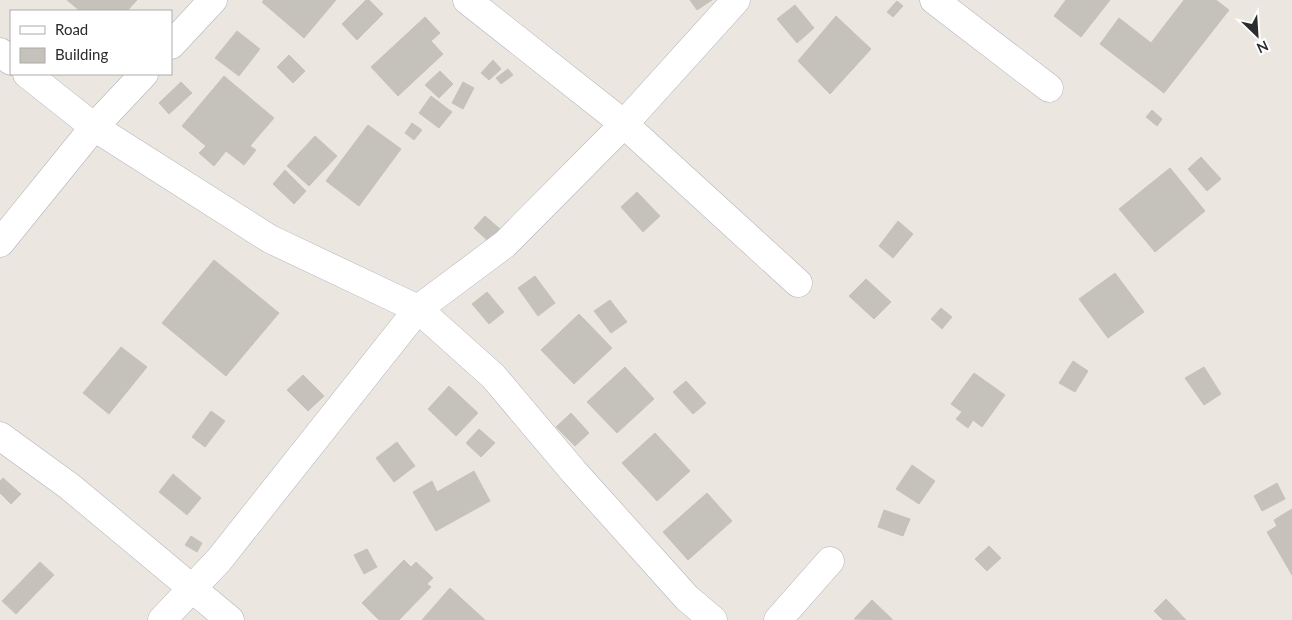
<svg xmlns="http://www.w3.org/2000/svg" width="1292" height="620" font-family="Lato,sans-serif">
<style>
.building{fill:#c5c1bb;stroke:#c8c2ba}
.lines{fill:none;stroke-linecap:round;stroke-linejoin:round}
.minor-casing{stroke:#b0b3bb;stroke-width:29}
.minor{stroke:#fff;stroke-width:28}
</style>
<rect width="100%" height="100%" fill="#ece6e0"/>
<g class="building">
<polygon points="67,0 137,0 127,11 80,11"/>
<polygon points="264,0 336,0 304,38 262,2"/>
<polygon points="366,0 369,0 383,14 357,40 342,24"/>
<polygon points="690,0 712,0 697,10"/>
<polygon points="1066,0 1110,0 1081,37 1054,16"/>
<polygon points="1184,0 1216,0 1229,10 1164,93 1100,44 1119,18 1151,43"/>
<polygon points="897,1 903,6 893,17 887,12"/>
<polygon points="795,5 814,28 797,43 777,19"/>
<polygon points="836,16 871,49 830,94 798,61"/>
<polygon points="425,17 440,33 431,41 443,54 398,96 371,67"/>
<polygon points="237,31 260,49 239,76 215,58"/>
<polygon points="289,55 305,71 293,83 277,67"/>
<polygon points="493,60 501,69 489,80 481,73"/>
<polygon points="508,69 513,75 501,84 496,78"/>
<polygon points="440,71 453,84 439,98 425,85"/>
<polygon points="224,76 274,118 250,146 256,150 244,165 226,151 214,166 199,153 206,146 182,126"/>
<polygon points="181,82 192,93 169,114 159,103"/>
<polygon points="463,82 474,88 463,109 452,103"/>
<polygon points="431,96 452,112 439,128 419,113"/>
<polygon points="1152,110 1162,119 1157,126 1146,117"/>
<polygon points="412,123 422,130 414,140 405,133"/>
<polygon points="368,125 401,149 359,206 326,181"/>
<polygon points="315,136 337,156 309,186 287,166"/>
<polygon points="1201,157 1221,179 1207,191 1188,169"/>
<polygon points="1170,168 1205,211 1155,252 1119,209"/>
<polygon points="285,170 306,191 294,204 273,184"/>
<polygon points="637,192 660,216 643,232 621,207"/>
<polygon points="485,216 500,229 489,242 474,228"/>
<polygon points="898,221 913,234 893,258 879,246"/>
<polygon points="214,260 279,313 226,376 162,323"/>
<polygon points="1115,273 1144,312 1108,338 1079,299"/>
<polygon points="535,276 555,303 538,316 518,288"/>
<polygon points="866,279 891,302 874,319 849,296"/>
<polygon points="487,292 504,312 489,324 472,304"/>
<polygon points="610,300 627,322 611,333 594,311"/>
<polygon points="941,308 952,317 942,329 931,319"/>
<polygon points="579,314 612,348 574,384 541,350"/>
<polygon points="121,347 147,367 109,414 83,393"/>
<polygon points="1073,361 1088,371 1075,392 1059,383"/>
<polygon points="625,367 654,399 617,433 587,402"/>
<polygon points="1204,367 1221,394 1204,405 1185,378"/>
<polygon points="974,373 1005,395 982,427 973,420 968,428 956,419 962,412 951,404"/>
<polygon points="303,375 324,396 308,411 287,390"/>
<polygon points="686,381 706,403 693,414 673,392"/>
<polygon points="449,386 478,413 456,436 428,409"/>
<polygon points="211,411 225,421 205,447 192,437"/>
<polygon points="571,413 589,433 575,446 556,427"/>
<polygon points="479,429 495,443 481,457 466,443"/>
<polygon points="655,433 690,471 657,501 622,463"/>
<polygon points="397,442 415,466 394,482 376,458"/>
<polygon points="912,465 935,481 919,504 896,489"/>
<polygon points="474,471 490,501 436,531 413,492 432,481 437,492"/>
<polygon points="173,474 201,498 187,515 159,492"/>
<polygon points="3,478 21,494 11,504 0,493 0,481"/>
<polygon points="1277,483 1285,499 1262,511 1254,496"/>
<polygon points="707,493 732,521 688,560 663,532"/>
<polygon points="1292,509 1292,575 1267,532 1277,526 1274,520"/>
<polygon points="884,510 910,519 903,536 878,527"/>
<polygon points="191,536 202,543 197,552 185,545"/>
<polygon points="989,546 1001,558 987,571 975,559"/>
<polygon points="367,549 377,567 364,574 354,555"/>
<polygon points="404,560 411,567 416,562 433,578 427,584 431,587 399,620 379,620 362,603"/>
<polygon points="40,562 54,575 16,614 2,601"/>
<polygon points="450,588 485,620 422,620"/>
<polygon points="1166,599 1186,620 1163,620 1154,611"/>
<polygon points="872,600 892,619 892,620 854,619"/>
</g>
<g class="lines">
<g class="minor-casing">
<g id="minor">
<polyline points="467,0 624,124 798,283"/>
<polyline points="934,0 1049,88"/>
<polyline points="171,45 213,0"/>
<polyline points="0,52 11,61"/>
<polyline points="27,74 94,127 270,239 418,309 493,376 574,472 687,598 713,620"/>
<polyline points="0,243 94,127 144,74"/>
<polyline points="0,436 69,486 230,620"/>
<polyline points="162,620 219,560 418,309 505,244 624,124 736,0"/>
<polyline points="778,620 830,561"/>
</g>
</g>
<use href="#minor" class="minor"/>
</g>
<rect x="10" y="10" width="162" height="65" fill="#ffffff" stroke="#ababab"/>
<rect x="20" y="26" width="25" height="8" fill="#ffffff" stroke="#ababab"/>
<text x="55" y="35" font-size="15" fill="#2c2c2c">Road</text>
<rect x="20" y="48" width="25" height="15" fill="#c5c1bb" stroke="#ababab"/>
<text x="55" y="60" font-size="15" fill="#2c2c2c">Building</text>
<g transform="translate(1257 35) rotate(155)" stroke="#ffffff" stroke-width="4" paint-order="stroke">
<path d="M0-4L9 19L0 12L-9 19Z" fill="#2c2c2c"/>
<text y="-8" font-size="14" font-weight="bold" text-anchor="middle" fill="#2c2c2c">N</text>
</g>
</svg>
